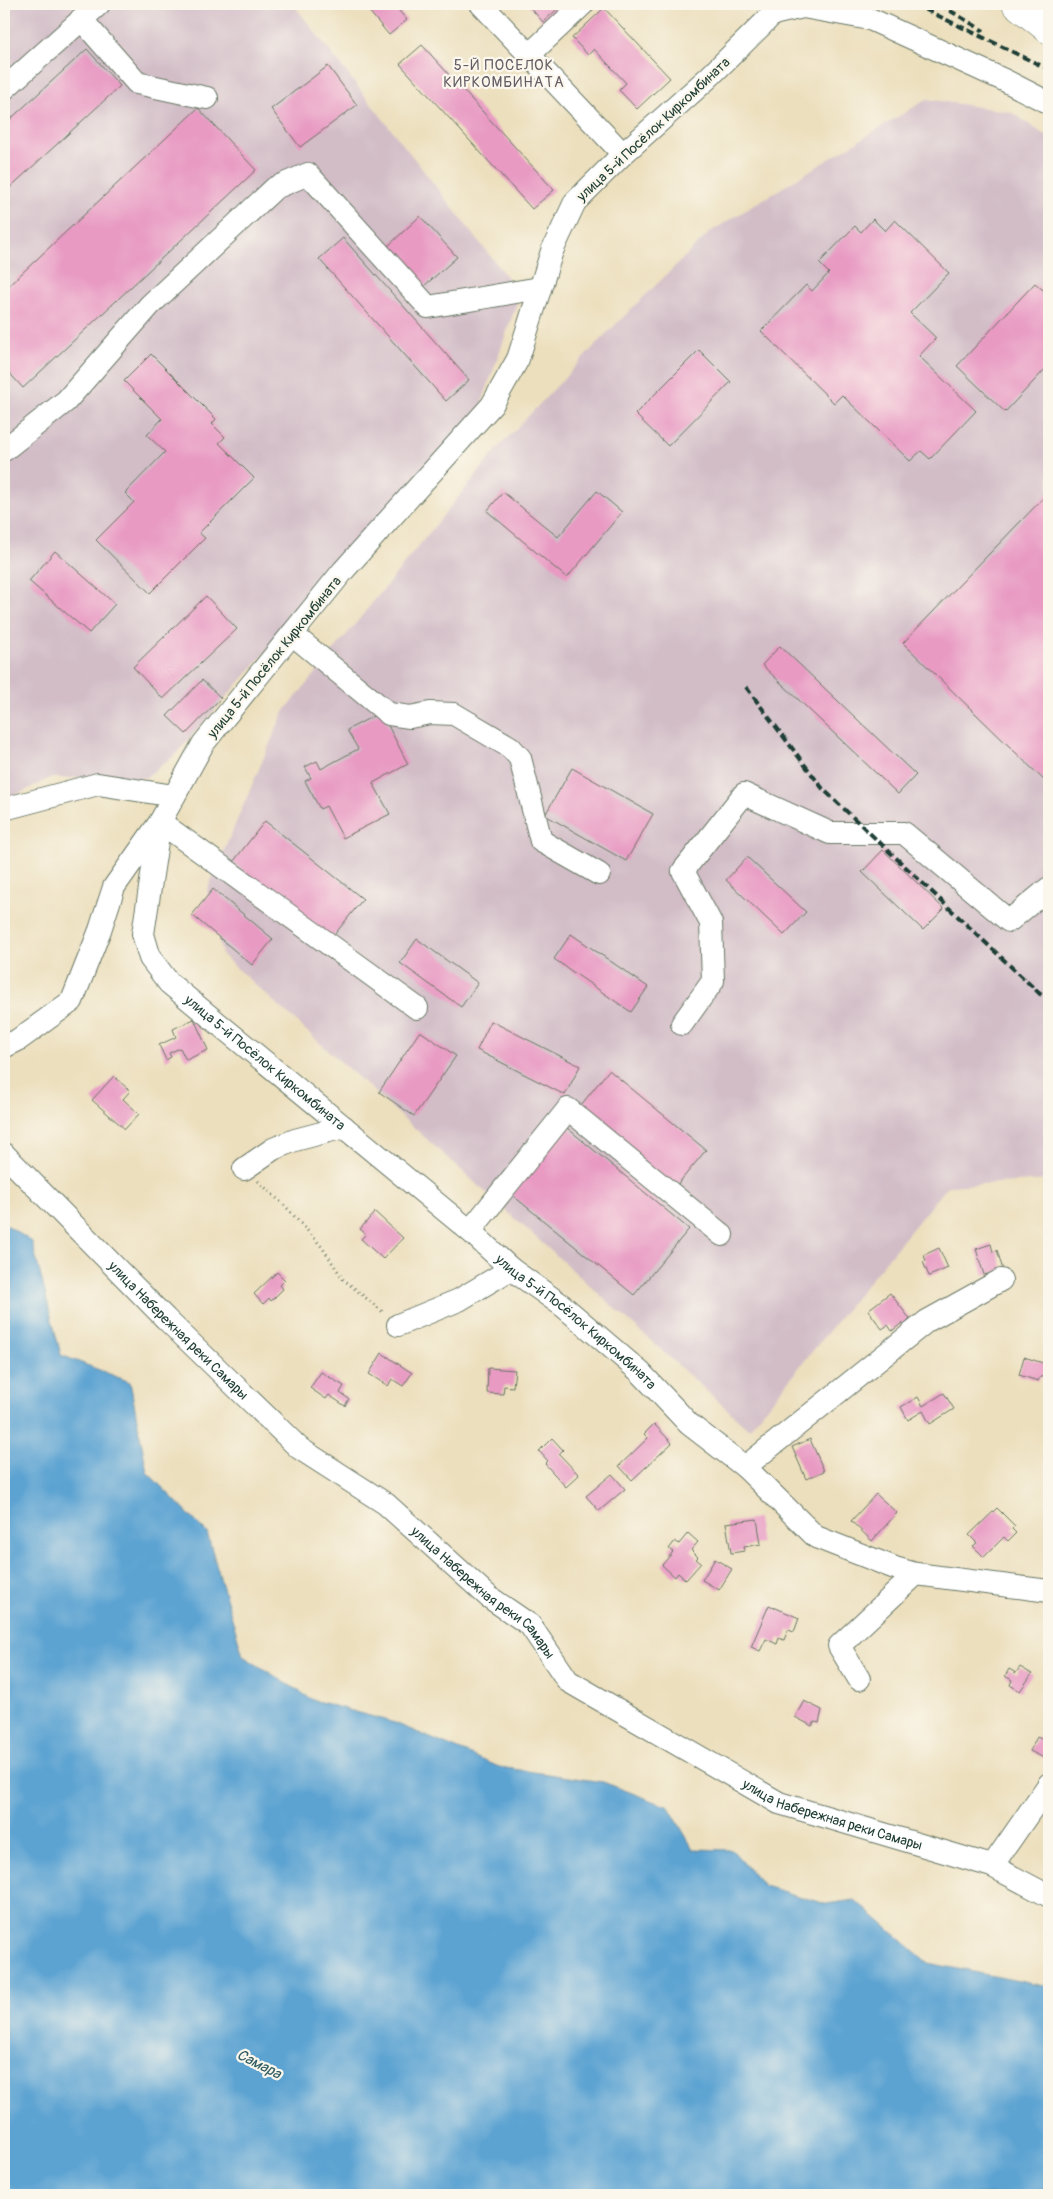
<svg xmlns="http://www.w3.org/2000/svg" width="1053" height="2199" font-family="Pangolin,sans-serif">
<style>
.industrial{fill:#d2bdc7}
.water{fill:#5ba3d2;stroke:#3d7083}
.building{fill:#e89ac3}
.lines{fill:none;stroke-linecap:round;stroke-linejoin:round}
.minor-casing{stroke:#677664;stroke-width:24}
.major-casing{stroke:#677664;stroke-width:29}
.path{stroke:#677664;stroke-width:3;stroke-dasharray:1 4;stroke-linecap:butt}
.minor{stroke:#fff;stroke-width:22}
.major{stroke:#fff;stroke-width:28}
.rail{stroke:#1f3d34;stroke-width:4;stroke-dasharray:8 4;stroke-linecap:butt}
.labels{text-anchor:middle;stroke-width:4.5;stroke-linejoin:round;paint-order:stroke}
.street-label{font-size:14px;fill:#1f3d34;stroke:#fbf7ec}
.neighbourhood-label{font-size:15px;letter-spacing:1px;fill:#655e66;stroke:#fbf7ec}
.water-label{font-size:15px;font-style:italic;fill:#315c63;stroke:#fbf7ec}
</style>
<rect width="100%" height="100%" fill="#fbf7ec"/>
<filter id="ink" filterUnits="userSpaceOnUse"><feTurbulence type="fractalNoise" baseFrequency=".02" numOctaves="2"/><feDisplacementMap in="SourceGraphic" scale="10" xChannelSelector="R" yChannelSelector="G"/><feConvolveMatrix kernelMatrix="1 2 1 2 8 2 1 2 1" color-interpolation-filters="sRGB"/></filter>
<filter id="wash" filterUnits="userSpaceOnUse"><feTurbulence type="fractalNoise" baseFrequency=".0096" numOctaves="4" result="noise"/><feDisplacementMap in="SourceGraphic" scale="20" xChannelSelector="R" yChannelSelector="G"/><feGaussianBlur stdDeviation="1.12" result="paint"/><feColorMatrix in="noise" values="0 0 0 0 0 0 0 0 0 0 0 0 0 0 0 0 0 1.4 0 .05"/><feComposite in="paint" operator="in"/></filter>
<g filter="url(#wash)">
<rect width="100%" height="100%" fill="#ecdfbd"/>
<g class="industrial">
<polygon points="4,4 293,4 520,294 479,411 175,755 145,778 50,778 4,801"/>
<polygon points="927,99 1011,112 1049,138 1049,1180 947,1186 749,1429 222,955 207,890 283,713 499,447 607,333 710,232"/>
</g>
<polygon class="water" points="4,1223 32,1242 61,1355 130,1382 147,1472 207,1533 243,1656 313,1700 395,1723 499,1767 603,1782 669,1807 693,1849 732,1850 764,1886 826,1904 855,1900 928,1963 1049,1987 1049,2195 4,2195"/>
<g id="blocks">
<g class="building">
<polygon points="363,4 393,4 407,20 389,35"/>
<polygon points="527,4 563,4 543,22"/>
<polygon points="604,8 670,78 637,109 619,90 626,83 594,49 588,55 572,38"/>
<polygon points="422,45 554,190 532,209 400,64"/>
<polygon points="87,49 120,86 4,193 4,125"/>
<polygon points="328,66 357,105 300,147 271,109"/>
<polygon points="198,108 256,170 23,388 4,367 4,290"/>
<polygon points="420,216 457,257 423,287 387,247"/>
<polygon points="873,219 885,231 895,220 949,273 910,313 936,338 919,356 976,411 930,459 921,451 910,461 842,395 834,403 761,331 806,285 812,291 829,273 819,263 855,226 861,232"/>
<polygon points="343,238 469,380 446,401 319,259"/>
<polygon points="1035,283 1043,290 1049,284 1049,365 1005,412 957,366"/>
<polygon points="699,350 731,382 668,446 635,414"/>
<polygon points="151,354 216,419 212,424 225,437 219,443 254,478 199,533 205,538 150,593 96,540 134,502 125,493 165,452 147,435 162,419 124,381"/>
<polygon points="597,491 622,512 567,578 487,511 503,492 558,537"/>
<polygon points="1049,492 1049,785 903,643"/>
<polygon points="55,551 115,604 89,633 29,581"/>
<polygon points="206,596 237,629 163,699 133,667"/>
<polygon points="780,646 916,775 898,794 762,665"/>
<polygon points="202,680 221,698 186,734 167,716"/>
<polygon points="381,712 408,764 373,783 390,814 343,838 326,806 320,809 305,781 311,778 305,767 317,761 321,769 358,749 347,730"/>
<polygon points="572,768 653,814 626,861 545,815"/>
<polygon points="265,821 363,899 330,940 233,862"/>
<polygon points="883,850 944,909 923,930 862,872"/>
<polygon points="747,857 806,912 784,935 726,880"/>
<polygon points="213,889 273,939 252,965 192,915"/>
<polygon points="571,934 648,987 631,1012 554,959"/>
<polygon points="417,939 478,983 461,1007 400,963"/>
<polygon points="194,1019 208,1050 186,1060 180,1048 169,1053 171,1057 166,1060 159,1045 176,1037 173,1029"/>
<polygon points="491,1021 580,1066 565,1095 477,1050"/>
<polygon points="420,1031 456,1056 414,1116 379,1092"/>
<polygon points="609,1070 706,1150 673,1190 577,1110"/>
<polygon points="114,1076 130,1091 123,1099 139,1114 125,1129 92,1100"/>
<polygon points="566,1127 689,1229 634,1295 511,1194"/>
<polygon points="375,1212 403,1238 383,1259 361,1239 366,1234 360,1229"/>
<polygon points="991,1244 993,1252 997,1250 1003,1270 984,1275 976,1249"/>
<polygon points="939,1248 948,1268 929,1276 923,1262 926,1261 924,1255"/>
<polygon points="277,1272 285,1280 280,1285 283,1289 271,1301 269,1298 263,1304 254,1294"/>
<polygon points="890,1293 910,1319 904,1326 902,1323 892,1331 888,1325 882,1329 868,1310"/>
<polygon points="382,1353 412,1373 403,1386 392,1379 388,1386 369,1374"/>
<polygon points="1024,1357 1046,1364 1043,1377 1040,1377 1038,1381 1019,1375"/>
<polygon points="488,1368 515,1370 513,1387 504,1386 503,1394 487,1393"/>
<polygon points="321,1372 344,1386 340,1393 349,1399 345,1406 329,1395 326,1399 310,1388"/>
<polygon points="944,1393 954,1409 930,1424 923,1411 908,1420 901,1407 918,1397 923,1406"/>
<polygon points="654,1424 672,1443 632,1480 619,1466 648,1438 644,1434"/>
<polygon points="552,1438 563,1450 559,1454 579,1475 566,1487 545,1464 548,1461 539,1451"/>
<polygon points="810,1439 824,1471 806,1479 792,1447"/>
<polygon points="612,1474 625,1489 599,1511 586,1496"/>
<polygon points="876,1494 897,1513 872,1541 851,1521"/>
<polygon points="997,1508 1015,1526 1012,1529 1016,1533 1008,1541 1004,1537 984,1557 973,1546 977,1543 969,1535"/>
<polygon points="757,1519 761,1544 744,1547 745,1551 731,1553 726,1523"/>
<polygon points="688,1533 698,1542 691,1550 698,1557 696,1559 701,1563 686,1580 678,1573 675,1577 662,1565 673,1552 669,1549 675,1541 679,1544"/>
<polygon points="715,1559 732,1569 719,1590 702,1580"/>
<polygon points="769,1605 799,1618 794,1632 788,1630 784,1640 779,1638 777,1644 766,1639 760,1651 751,1647"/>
<polygon points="1020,1667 1032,1674 1020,1691 1010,1685 1012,1680 1005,1676 1009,1669 1016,1673"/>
<polygon points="804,1701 822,1710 819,1723 815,1722 812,1726 795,1717"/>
<polygon points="1037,1737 1049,1743 1048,1760 1030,1751"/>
</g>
</g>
</g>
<g filter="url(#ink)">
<use href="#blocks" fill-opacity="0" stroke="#677664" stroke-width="1"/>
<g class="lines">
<g class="minor-casing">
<g id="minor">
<polyline points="481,4 623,154"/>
<polyline points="81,19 137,83 207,98"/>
<polyline points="529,55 583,4"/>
<polyline points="4,89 99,4"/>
<path id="s1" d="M1049 103 1006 81 870 19 803 7 773 14 708 78 623 154 575 202 552 251 518 359 492 405 343 571 203 744 160 822 143 934 150 958 169 983 470 1231 511 1269 563 1306 640 1372 689 1424 745 1467 816 1537 895 1568 916 1574 1049 1591"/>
<polyline points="4,450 66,401 150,305 275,188 308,174 428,307 540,288"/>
<polyline points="292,634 389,714 410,717 430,713 454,714 510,747 520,758 541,841 599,874"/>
<polyline points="4,809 98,784 174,796"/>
<polyline points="682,1024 713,981 711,923 683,871 744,794 830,833 904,833 1009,921 1049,888"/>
<polyline points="4,1047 18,1040 72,1001 100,930 114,887 160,822 417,1008"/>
<path id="s2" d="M4 1154 166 1319 299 1448 386 1504 489 1597 530 1625 568 1681 779 1803 992 1866 1049 1896"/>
<polyline points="244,1169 273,1149 295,1140 344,1127"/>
<polyline points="470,1231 568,1109 722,1235"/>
<polyline points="398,1325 459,1300 511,1269"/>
<polyline points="745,1467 927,1321 1001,1280"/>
<polyline points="859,1679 839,1646 916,1574"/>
<polyline points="992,1866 1049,1784"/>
</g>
</g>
<g class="major-casing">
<polyline id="major" points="1016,4 1049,30"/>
</g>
<polyline class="path" points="258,1181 287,1208 322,1247 343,1279 384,1313"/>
<use href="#minor" class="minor"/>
<use href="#major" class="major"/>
<g class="rail">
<polyline points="914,4 1044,67"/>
<polyline points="939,4 984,31"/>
<polyline points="746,687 823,789 1040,994 1049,999"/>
</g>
</g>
</g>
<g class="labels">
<g class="street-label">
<text transform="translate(653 129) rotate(-43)" y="5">улица 5-й Посёлок Киркомбината</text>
<text transform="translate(274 657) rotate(-51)" y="5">улица 5-й Посёлок Киркомбината</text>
<text dy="5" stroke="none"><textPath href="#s1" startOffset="1619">улица 5-й Посёлок Киркомбината</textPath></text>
<text dy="5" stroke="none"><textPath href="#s1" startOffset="2024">улица 5-й Посёлок Киркомбината</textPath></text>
<text dy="5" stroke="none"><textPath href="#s2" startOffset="248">улица Набережная реки Самары</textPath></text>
<text dy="5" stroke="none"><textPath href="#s2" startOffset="652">улица Набережная реки Самары</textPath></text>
<text dy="5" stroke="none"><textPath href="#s2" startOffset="1074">улица Набережная реки Самары</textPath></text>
</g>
<g class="neighbourhood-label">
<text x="504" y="70">5-Й ПОСЕЛОК<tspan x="504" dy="17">КИРКОМБИНАТА</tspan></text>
</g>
<g class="water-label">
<text transform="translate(259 2064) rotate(27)" y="5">Самара</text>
</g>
</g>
<rect width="1053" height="2199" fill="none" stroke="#fbf7ec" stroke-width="20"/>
</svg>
